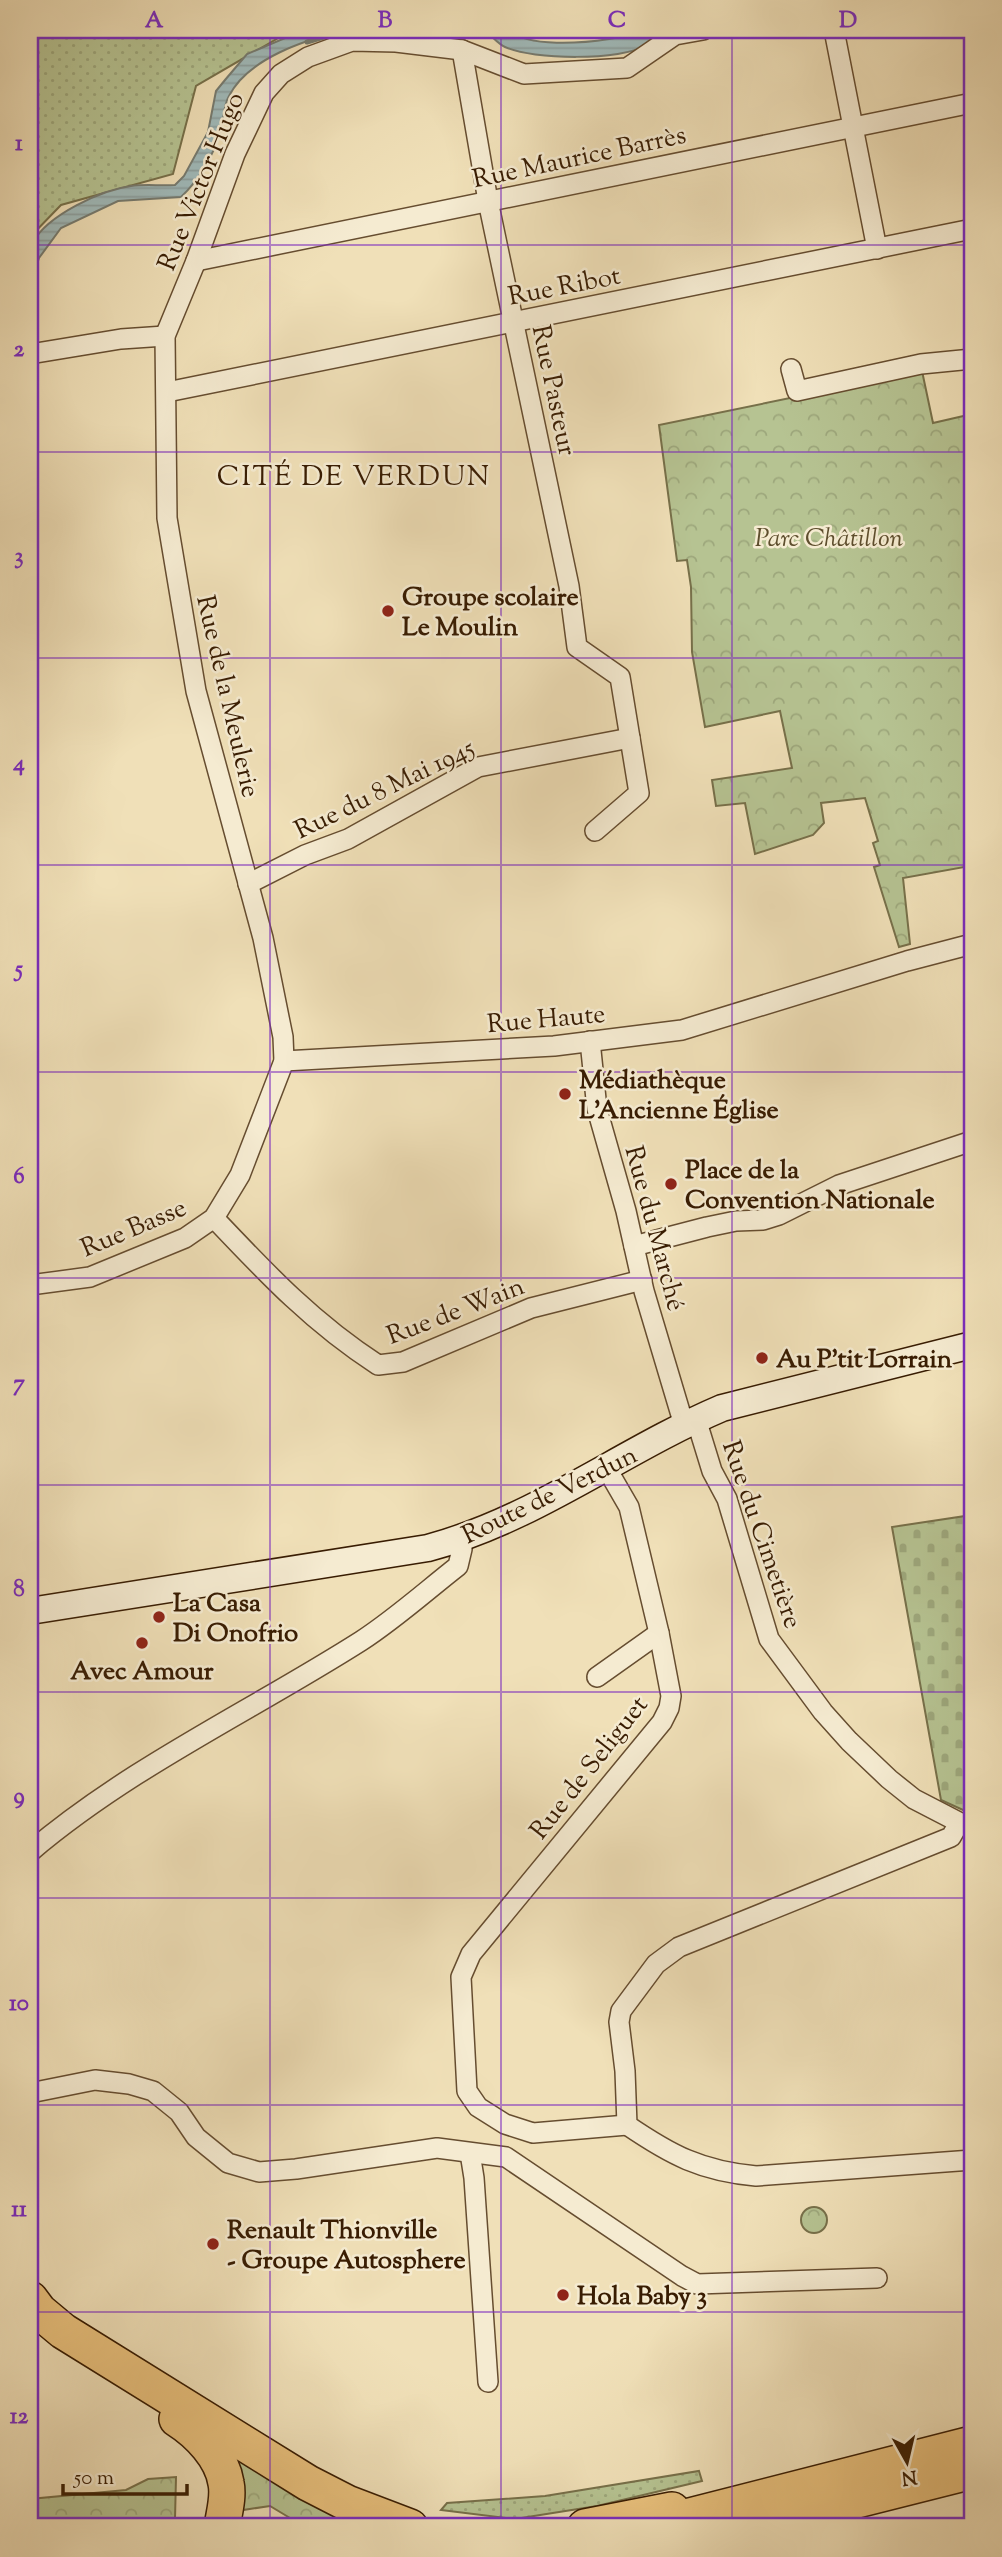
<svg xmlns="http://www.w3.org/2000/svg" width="1002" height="2557" font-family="'Sorts Mill Goudy',serif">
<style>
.grass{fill:url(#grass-dots);stroke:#77704a;stroke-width:2}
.forest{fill:url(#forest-crowns);stroke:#77704a;stroke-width:2}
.cemetery{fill:url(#cemetery-stones);stroke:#77704a;stroke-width:2}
.water{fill:url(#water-rules);stroke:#767b70;stroke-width:2}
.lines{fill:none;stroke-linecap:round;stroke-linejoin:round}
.stream{stroke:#767b70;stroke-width:5}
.minor-casing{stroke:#664d30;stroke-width:22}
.secondary-casing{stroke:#381c02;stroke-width:29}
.motorway-casing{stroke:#381c02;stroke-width:38}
.minor{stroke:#f5ebd1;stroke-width:19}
.secondary{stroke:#f5ebd1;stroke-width:26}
.motorway{stroke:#e8c07c;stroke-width:35}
.grid{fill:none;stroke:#7b2cbf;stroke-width:2;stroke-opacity:0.55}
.poi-dot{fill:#8f2418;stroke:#f5ebd1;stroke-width:2.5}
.labels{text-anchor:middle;stroke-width:5;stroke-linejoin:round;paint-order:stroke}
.street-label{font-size:26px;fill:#381c02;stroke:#f5ebd1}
.park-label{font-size:26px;font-style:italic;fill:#5e4e2d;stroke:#f5ebd1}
.poi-label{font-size:26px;font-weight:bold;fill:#381c02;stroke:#f5ebd1;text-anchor:start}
.neighbourhood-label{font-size:28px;letter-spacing:2px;fill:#381c02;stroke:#f5ebd1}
.neatline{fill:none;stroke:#7b2cbf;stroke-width:2.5}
.grid-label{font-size:23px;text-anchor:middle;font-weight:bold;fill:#7b2cbf}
</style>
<defs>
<pattern id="grass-dots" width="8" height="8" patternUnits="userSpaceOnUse" patternTransform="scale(1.75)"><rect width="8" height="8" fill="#b6c392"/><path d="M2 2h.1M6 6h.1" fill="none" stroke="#9da77c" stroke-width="1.8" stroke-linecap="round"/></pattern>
<pattern id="forest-crowns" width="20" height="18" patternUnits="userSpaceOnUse" patternTransform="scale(1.75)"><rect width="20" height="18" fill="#b6c392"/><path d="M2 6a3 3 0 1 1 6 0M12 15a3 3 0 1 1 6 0" fill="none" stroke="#9da77c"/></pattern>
<pattern id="cemetery-stones" width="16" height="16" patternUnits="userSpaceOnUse" patternTransform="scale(1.75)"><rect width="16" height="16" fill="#b6c392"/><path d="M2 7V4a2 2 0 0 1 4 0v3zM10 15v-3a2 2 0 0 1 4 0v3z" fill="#9da77c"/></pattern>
<pattern id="water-rules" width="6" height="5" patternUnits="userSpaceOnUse" patternTransform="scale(1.75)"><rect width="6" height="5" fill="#a0baba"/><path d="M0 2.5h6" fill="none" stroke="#8b9f9e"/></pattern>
</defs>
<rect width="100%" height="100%" fill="#f0e0b8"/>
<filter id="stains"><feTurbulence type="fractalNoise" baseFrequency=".00286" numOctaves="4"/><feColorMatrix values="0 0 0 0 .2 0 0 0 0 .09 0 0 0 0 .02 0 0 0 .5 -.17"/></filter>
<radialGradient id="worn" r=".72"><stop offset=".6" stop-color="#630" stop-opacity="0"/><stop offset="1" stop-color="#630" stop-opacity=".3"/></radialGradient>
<g class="grass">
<polygon points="30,30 292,30 196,86 173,174 61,205 30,237"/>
<polygon points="699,2471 702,2481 597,2506 515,2519 441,2510 447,2503 545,2496"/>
</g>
<g class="forest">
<polygon points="922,371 933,423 972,414 972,874 969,875 964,867 903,878 910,944 899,947 874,867 880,865 873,843 878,841 865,798 821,803 824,823 813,835 755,854 745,803 716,806 712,780 792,768 780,711 705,727 692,652 691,587 687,560 677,561 659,425"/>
<circle cx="814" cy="2220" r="13"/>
<polygon points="235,2453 374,2527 291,2527 290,2518 270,2506 243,2510"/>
<polygon points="176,2477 175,2519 168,2527 30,2527 30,2499 126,2490 148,2479"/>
</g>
<polygon class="cemetery" points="972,1515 972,1811 963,1810 941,1800 892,1527"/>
<g class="water">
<path d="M304 30H344C306 40 248 58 229 96 223 106 224 121 220 133 213 156 199 180 181 197L118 201 61 228 39 258 30 285C30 272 26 254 33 242 48 215 101 190 131 186 145 184 160 186 175 185L184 176 208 132 216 91 225 80 247 54Z"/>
<path d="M484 30H508C528 48 584 43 609 39 628 37 643 30 662 30 658 36 654 41 647 45 621 61 533 60 505 47 498 44 491 35 484 30Z"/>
</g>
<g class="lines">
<polyline class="stream" points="307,42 347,30"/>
<g class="minor-casing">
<g id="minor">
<polyline points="834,30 877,249"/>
<polyline points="462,50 488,201 569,586 577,647 620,677 639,793 595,831"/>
<polyline points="196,261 972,103"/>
<polyline points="30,354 121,339 165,336"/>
<polyline points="791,369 797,391 921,364 972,359"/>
<polyline points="167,392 972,229"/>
<polyline points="248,884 305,855 348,839 478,767 630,738"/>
<polyline points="590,1041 597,1109 626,1211 644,1291 684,1425"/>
<polyline points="284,1061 554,1046 682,1030 907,961 972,944"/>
<path d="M214 1218C267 1274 313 1323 378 1365L403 1362 531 1308 642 1280"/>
<polyline points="634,1246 707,1227 736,1221 763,1220 779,1215 839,1185 972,1141"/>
<polyline points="30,1285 90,1277 185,1238 214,1218 240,1175 284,1061 283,1037 263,938 196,691 167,518 165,336 196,261 235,154 264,93 281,74 308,57 352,41 396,42 462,50 524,74 627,68 675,35 703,30"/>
<polyline points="696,1419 712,1471 727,1499 769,1639 823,1712 849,1741 889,1779 914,1799 972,1829"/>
<polyline points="607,1469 629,1507 659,1633 671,1696 669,1708 662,1722 471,1954 461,1977 467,2091 478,2107 505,2124 533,2133 627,2125"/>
<polyline points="597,1677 659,1633"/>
<path d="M959 1823 951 1837 679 1947 656 1964 621 2011 619 2022 625 2071 627 2125C671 2155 701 2171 756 2176L972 2160"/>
<path d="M30 1852C130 1767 251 1711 361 1641 395 1619 426 1591 458 1566L462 1549 459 1540"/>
<polyline points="30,2093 95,2080 129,2084 153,2091 179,2112 196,2137 228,2163 259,2172 296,2169 437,2148 506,2157 682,2276 697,2284 877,2278"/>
<polyline points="470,2153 474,2178 488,2382"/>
</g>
</g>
<g class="secondary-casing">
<path id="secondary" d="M30 1611 428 1548C536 1519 621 1451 722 1408L972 1345"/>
</g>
<g class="motorway-casing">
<g id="motorway">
<polyline points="30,2299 39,2311 63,2331 308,2483 347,2503 410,2527"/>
<path d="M177 2419C199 2433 222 2457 226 2483 229 2497 224 2513 222 2527"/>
<polyline points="585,2527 672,2510"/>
<polyline points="647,2527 972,2444"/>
<polyline points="750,2527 972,2471"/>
</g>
</g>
<use href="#minor" class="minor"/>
<use href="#secondary" class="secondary"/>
<use href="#motorway" class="motorway"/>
</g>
<path class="grid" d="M270 30V2527M501 30V2527M732 30V2527M30 245H972M30 452H972M30 658H972M30 865H972M30 1072H972M30 1278H972M30 1485H972M30 1692H972M30 1898H972M30 2105H972M30 2312H972"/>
<g class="poi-dot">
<circle cx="388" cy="611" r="7"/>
<circle cx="565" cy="1094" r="7"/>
<circle cx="671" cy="1184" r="7"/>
<circle cx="762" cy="1358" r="7"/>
<circle cx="159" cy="1617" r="7"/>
<circle cx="142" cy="1643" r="7"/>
<circle cx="213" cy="2244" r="7"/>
<circle cx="563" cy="2295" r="7"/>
</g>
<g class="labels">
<g class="street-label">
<text transform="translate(579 156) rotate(-12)" y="9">Rue Maurice Barrès</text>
<text transform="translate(200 181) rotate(-68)" y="9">Rue Victor Hugo</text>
<text transform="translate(564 285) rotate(-11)" y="9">Rue Ribot</text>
<text transform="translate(555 390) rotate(78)" y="9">Rue Pasteur</text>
<text transform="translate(229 696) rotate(77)" y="9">Rue de la Meulerie</text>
<text transform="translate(384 788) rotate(-26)" y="9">Rue du 8 Mai 1945</text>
<text transform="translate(546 1018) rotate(-5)" y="9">Rue Haute</text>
<text transform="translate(133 1227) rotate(-23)" y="9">Rue Basse</text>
<text transform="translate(656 1228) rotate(75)" y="9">Rue du Marché</text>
<text transform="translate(455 1310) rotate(-21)" y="9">Rue de Wain</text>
<text transform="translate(549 1494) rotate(-26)" y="9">Route de Verdun</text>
<text transform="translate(763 1534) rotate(71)" y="9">Rue du Cimetière</text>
<text transform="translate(588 1767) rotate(-52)" y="9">Rue de Seliguet</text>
</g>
<g class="park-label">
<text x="829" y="546">Parc Châtillon</text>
</g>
<g class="poi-label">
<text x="402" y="605">Groupe scolaire<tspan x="402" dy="30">Le Moulin</tspan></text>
<text x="579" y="1088">Médiathèque<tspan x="579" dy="30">L'Ancienne Église</tspan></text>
<text x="685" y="1178">Place de la<tspan x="685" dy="30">Convention Nationale</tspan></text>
<text x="776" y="1367">Au P'tit Lorrain</text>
<text x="173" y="1611">La Casa<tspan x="173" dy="30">Di Onofrio</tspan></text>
<text x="142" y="1679" text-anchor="middle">Avec Amour</text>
<text x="227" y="2238">Renault Thionville<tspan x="227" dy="30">- Groupe Autosphere</tspan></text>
<text x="577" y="2304">Hola Baby 3</text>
</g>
<g class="neighbourhood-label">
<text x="354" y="485">CITÉ DE VERDUN</text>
</g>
</g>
<rect width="1002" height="2557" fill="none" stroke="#f0e0b8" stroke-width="77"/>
<g transform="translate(907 2462) rotate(172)" stroke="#f5ebd1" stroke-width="5" paint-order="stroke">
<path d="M0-5L12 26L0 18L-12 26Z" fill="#381c02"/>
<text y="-10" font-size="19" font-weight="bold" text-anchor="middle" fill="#381c02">N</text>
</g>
<path d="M63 2484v10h124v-10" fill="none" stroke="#381c02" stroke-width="3.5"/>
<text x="74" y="2484" font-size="21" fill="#381c02" stroke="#f5ebd1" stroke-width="5" paint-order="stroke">50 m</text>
<rect x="38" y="38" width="926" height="2480" class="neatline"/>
<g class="grid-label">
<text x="154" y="27">A</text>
<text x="385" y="27">B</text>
<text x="617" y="27">C</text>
<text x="848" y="27">D</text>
<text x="19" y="150">1</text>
<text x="19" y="356">2</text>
<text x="19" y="563">3</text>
<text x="19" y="770">4</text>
<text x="19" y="976">5</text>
<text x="19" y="1183">6</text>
<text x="19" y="1390">7</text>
<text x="19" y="1596">8</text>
<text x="19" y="1803">9</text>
<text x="19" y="2010">10</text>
<text x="19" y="2216">11</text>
<text x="19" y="2423">12</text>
</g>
<rect width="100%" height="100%" filter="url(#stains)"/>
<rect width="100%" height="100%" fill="url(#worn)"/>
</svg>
